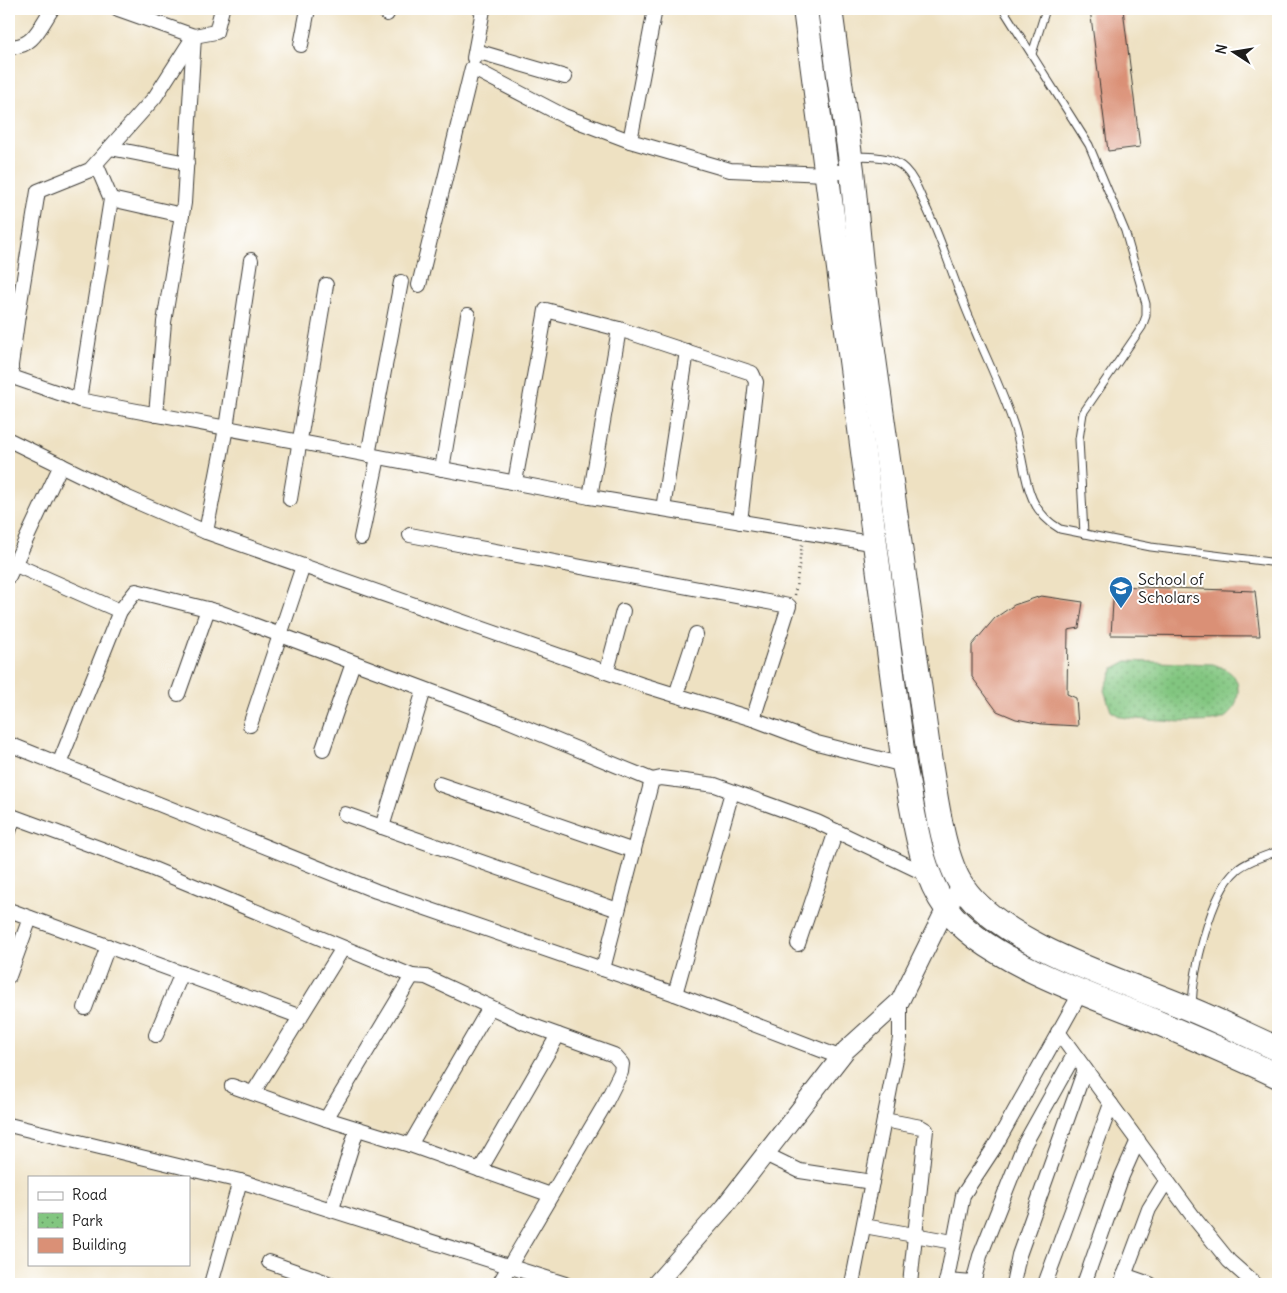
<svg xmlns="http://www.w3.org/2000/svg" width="1287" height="1293" font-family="Delius,sans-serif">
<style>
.park{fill:url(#park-dots);stroke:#4f714e}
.building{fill:#da9076}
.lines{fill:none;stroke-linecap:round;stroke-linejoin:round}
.service-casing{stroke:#3c3a35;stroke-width:9}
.minor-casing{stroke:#3c3a35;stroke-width:16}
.tertiary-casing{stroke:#3c3a35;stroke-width:20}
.trunk-casing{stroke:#3c3a35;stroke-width:26}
.path{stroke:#3c3a35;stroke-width:2.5;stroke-dasharray:1 4;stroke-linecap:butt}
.service{stroke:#fff;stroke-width:7}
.minor{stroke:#fff;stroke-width:14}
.tertiary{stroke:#fff;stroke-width:18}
.trunk{stroke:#fff;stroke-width:24}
.labels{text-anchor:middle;stroke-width:4;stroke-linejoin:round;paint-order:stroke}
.poi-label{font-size:16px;fill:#1c1c1c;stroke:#fff;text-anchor:start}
</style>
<defs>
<pattern id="park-dots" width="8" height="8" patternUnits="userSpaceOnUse" patternTransform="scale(1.25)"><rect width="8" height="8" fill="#82c680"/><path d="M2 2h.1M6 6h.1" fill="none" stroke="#6aa068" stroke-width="1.8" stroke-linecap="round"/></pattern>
</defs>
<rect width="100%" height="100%" fill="#fff"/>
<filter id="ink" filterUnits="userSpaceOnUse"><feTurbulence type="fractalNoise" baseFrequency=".02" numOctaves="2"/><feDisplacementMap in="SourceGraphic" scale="10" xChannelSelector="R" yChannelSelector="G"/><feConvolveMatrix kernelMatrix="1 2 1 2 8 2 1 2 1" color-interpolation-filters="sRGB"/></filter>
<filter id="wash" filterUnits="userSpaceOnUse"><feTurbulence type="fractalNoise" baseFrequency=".0096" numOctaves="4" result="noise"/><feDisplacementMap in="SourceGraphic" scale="20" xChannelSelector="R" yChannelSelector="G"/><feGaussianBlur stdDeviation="1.12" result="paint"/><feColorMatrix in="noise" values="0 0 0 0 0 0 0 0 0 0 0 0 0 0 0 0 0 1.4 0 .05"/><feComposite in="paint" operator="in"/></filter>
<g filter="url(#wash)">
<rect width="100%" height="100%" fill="#eee1c2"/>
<path class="park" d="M1127 661 1213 664C1227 669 1239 675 1238 692 1237 703 1234 712 1224 718 1211 726 1139 720 1121 717L1111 711 1104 690 1114 668Z"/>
<g id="blocks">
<g class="building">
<polygon points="1090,9 1123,9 1140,147 1108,151"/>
<polygon points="1114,586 1255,591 1260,636 1111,635"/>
<polygon points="1041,596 1083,602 1079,628 1068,630 1067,694 1076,698 1078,726 1042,724 1016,719 997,711 972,677 972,645 995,618 1014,605"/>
</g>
</g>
</g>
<g filter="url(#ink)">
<use href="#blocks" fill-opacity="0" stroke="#3c3a35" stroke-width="1"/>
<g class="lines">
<g class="service-casing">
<g id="service">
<polyline points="1003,9 1089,145 1125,231 1146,304 1146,316 1142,327 1083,413 1079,439 1084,534"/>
<polyline points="1032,54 1046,9"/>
<path d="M855 156C872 157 891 155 905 169 915 179 919 192 925 205 943 242 954 282 971 321 986 358 1003 391 1015 429 1027 466 1021 507 1060 529L1151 547 1278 563"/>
<path d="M1192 1007C1193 972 1210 893 1237 870 1247 861 1265 856 1278 851"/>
</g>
</g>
<g class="minor-casing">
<g id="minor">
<polyline points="118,9 194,36 184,203 164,322 156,415"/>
<polyline points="655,9 630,141 730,170 826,174 852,170"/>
<polyline points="387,14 389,9"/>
<polyline points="301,45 308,9"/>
<path d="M9 46C32 50 41 25 52 9"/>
<polyline points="476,51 565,77"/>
<polyline points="474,58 483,10 480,9"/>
<polyline points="110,148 187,163"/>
<polyline points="111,199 182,215"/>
<polyline points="419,285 472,68 564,116 630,141"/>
<polyline points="9,311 18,315 11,365 11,372 15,378 79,400 590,497 876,544"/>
<polyline points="18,315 38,191 90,170 155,97 194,36 216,32 222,9"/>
<polyline points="79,400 111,199 96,164"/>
<polyline points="9,440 128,498 206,532 643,685 753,719 817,743 904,765"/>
<polyline points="368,455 401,282"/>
<polyline points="442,469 468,315"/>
<polyline points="515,482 546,310 619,329 752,373 756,382 740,522"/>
<polyline points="590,497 619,329"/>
<polyline points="290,499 326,285"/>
<polyline points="663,509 687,351"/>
<polyline points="206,532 226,428 251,260"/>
<polyline points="410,535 789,606 753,719"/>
<polyline points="361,538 378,457"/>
<polyline points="9,562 120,611 136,591 219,612 497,716 652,780"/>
<polyline points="9,576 61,465"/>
<polyline points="607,671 623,611"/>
<polyline points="178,694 208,609"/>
<polyline points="676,695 696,634"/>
<polyline points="250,725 303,566"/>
<polyline points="9,744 376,891 675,994 842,1058"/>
<polyline points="323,749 353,663"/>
<polyline points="59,764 120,611"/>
<polyline points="439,784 634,851"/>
<polyline points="345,814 618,910"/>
<polyline points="9,815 129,859 412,976 326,1119 232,1086"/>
<polyline points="382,827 424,690"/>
<polyline points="9,831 14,817"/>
<polyline points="9,910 301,1017"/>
<polyline points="798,944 836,831"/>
<polyline points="603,969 652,780 661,778 715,785 817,822 930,876"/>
<polyline points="9,976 30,918"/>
<polyline points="412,976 426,977 525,1023 614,1055 622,1064 621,1072 605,1104 499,1284"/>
<polyline points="675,994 732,792"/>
<polyline points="85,1008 108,946"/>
<polyline points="1058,1032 1195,1219 1229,1261 1255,1284"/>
<polyline points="156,1035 182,973"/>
<polyline points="253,1093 343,948"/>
<polyline points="326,1119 410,1145 551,1195"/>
<polyline points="884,1120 921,1127 926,1130 910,1284"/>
<polyline points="9,1125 240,1181 565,1284"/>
<polyline points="410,1145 490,1007"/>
<polyline points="765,1154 800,1171 872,1182"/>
<polyline points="480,1170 558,1035"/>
<polyline points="332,1209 357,1129"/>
<polyline points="864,1226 953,1242"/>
<polyline points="269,1262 331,1284"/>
<polyline points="1124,1275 1150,1284"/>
<polyline points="946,1281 973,1283 980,1256 1024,1145 1074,1055"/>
<polyline points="211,1284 240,1181"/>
<polyline points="852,1284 900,1038 900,1001"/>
<polyline points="946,1284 963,1195 994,1148 1081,992"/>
<polyline points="1013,1284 1019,1255 1085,1069"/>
<polyline points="1045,1284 1111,1104"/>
<polyline points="1084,1284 1122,1176 1138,1140"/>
<polyline points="1121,1284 1149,1209 1167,1180"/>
</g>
</g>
<g class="tertiary-casing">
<polyline id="tertiary" points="656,1284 724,1207 846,1050 900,1001 946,908 962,886"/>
</g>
<g class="trunk-casing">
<g id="trunk">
<path d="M805 9 904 765C914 811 918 869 947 909 983 959 1089 995 1147 1018 1191 1037 1235 1055 1278 1076"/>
<path d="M830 9 852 170 861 265 930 763C936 797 943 859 963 887 1003 946 1127 982 1192 1010 1221 1022 1249 1036 1278 1049"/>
</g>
</g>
<polyline class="path" points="795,595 802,544"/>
<use href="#service" class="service"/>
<use href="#minor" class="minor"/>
<use href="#tertiary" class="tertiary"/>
<use href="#trunk" class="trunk"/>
</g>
</g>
<defs>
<g id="school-pin" transform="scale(1.25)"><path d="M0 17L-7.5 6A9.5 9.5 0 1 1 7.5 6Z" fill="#1f6fb2" stroke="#fff"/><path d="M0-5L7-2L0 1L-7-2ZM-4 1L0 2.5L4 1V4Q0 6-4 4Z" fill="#fff"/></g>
</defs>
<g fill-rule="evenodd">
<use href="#school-pin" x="1121" y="588"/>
</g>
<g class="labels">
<g class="poi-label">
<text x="1138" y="585">School of<tspan x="1138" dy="18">Scholars</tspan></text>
</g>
</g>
<rect width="1287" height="1293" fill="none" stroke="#fff" stroke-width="30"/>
<rect x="28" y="1176" width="162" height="90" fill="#ffffff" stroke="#a4a4a4"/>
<rect x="38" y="1192" width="25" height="8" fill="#ffffff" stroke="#a4a4a4"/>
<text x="72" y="1200" font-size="15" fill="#1c1c1c">Road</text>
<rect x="38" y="1213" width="25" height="15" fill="url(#park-dots)" stroke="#a4a4a4"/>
<text x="72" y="1226" font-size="15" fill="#1c1c1c">Park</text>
<rect x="38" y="1238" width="25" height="15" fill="#da9076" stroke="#a4a4a4"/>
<text x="72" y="1250" font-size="15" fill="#1c1c1c">Building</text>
<g transform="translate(1234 52) rotate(282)" stroke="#ffffff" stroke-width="4" paint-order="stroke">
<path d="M0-4L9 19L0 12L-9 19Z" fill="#1c1c1c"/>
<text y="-8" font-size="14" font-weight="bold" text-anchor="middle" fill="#1c1c1c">N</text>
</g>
</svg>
